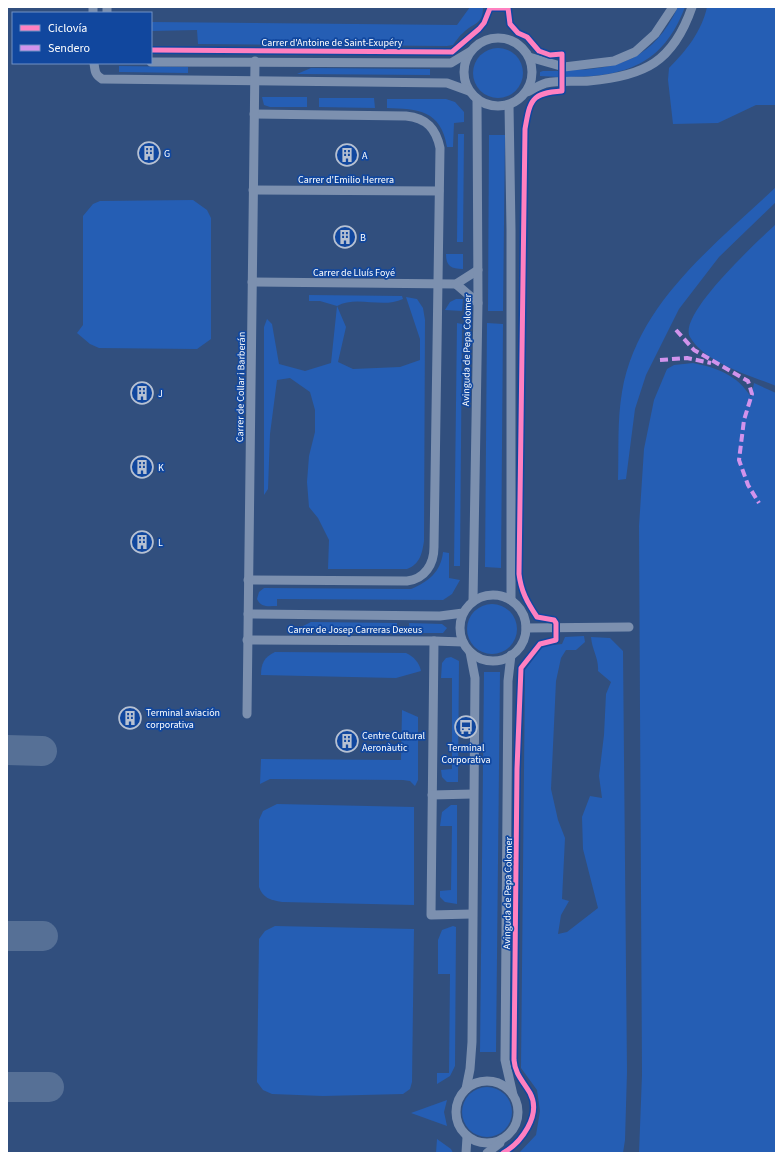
<svg xmlns="http://www.w3.org/2000/svg" width="783" height="1160" font-family="'Source Sans 3',sans-serif">
<style>
.green{fill:#255eb4}
.lines{fill:none;stroke-linecap:round;stroke-linejoin:round}
.taxiway{stroke:#567096;stroke-width:30}
.street{stroke:#7c90af;stroke-width:9}
.quiet{stroke:#d193ec;stroke-width:4;stroke-dasharray:8 4;stroke-linecap:butt}
.cycleway-casing{stroke:#11479e;stroke-width:8}
.cycleway{stroke:#ff80c0;stroke-width:5}
.labels{text-anchor:middle;stroke-width:3.5;stroke-linejoin:round;paint-order:stroke}
.street-label{font-size:10px;fill:#fff;stroke:#11479e}
.poi-label{font-size:10px;fill:#fff;stroke:#11479e;text-anchor:start}
</style>
<rect width="100%" height="100%" fill="#314f7e"/>
<g class="green">
<path d="M470 7H483C483 25 474 22 463 33 459 36 456 41 453 45L447 46 198 44 197 30 151 31V22L457 25Z"/>
<path d="M678 7H685C663 65 625 77 566 77V70C620 70 654 58 678 7Z"/>
<path d="M707 7H776V105H756L718 123 673 124 668 80 669 68C686 51 702 31 707 7Z"/>
<circle cx="498" cy="73" r="25"/>
<polygon points="119,66 188,67 188,73 119,72"/>
<polygon points="311,68 430,69 430,75 297,74"/>
<polygon points="543,71 558,71 558,77 540,76 540,72"/>
<polygon points="262,97 307,97 307,107 270,107 264,105"/>
<polygon points="319,98 374,98 375,108 319,107"/>
<path d="M387 99H446L455 102 464 112V122L454 123 453 147H447C441 110 418 109 387 108Z"/>
<polygon points="458,134 464,134 463,242 457,242"/>
<polygon points="489,135 505,135 503,311 488,311"/>
<path d="M776 187V202L719 257 679 309 646 375 635 409 626 479 618 480C619 451 617 421 622 392 637 303 715 245 776 187Z"/>
<polygon points="193,200 207,210 211,218 211,339 197,349 99,348 90,344 77,333 83,325 83,216 93,204 100,201"/>
<path d="M776 224V386C749 375 705 363 690 337 677 315 759 240 776 224Z"/>
<path d="M446 254H463V269C451 269 446 266 446 254Z"/>
<path d="M309 295 402 296 403 299C382 309 357 295 337 306L346 327 338 362 353 369 400 367 420 360V339L406 297 417 299 423 308 425 320 424 541C422 554 420 564 407 569H328L329 540 318 518 309 507 307 482 309 456 315 432V410L310 392 290 378 277 380 270 434 268 489 264 495V327L267 319 272 324 279 364 305 371 331 363 337 306 320 301H309Z"/>
<polygon points="456,299 463,299 462,311 445,310 450,302"/>
<polygon points="457,323 462,324 460,566 454,566"/>
<polygon points="487,323 503,324 501,568 485,567"/>
<path d="M693 363C718 368 737 375 751 397L754 383 776 393V1153H639L642 1075 639 526 644 449 654 400 667 369 674 365Z"/>
<path d="M443 552 449 553V578L460 580 452 594 443 600 277 599V606C269 606 261 608 257 599L259 592 264 588 411 589C428 582 441 572 443 552Z"/>
<circle cx="492" cy="629" r="25"/>
<polygon points="311,622 397,623 397,632 289,632 289,627 301,627"/>
<polygon points="409,623 442,624 447,628 443,633 410,633"/>
<path d="M584 636 585 642 576 650H566L561 658 556 681 551 789 558 820 565 838 562 899 569 901 561 915 558 934 567 932 598 908 583 849 582 817 590 796 602 798 599 776 604 735 606 694 611 682 598 671C599 658 592 650 591 637L610 638 623 651 627 1072 625 1140 623 1153H519L536 1135 540 1111 537 1090 521 1068 525 670 543 646 562 644 565 637Z"/>
<path d="M275 652 406 653C414 657 419 662 421 671L396 678 261 675C261 664 264 657 275 652Z"/>
<polygon points="451,657 459,661 458,782 447,782 442,777 441,770 452,769 452,678 441,678 442,663 446,658"/>
<polygon points="484,672 500,672 496,1052 480,1052"/>
<polygon points="402,710 418,717 418,780 415,786 410,781 403,780 270,779 260,784 261,759 401,760"/>
<path d="M277 804 414 807V905L282 902C270 900 263 898 259 887V820L263 811Z"/>
<polygon points="451,805 457,805 457,904 445,902 440,897 440,891 451,890 452,826 440,826 442,812"/>
<polygon points="275,926 414,929 412,1082 410,1089 403,1094 323,1096 272,1094 263,1090 257,1082 259,939 265,931"/>
<polygon points="453,926 456,927 455,1066 450,1076 437,1084 437,1073 449,1073 450,974 438,974 438,940 442,930"/>
<circle cx="487" cy="1112" r="25"/>
<polygon points="447,1100 444,1112 447,1126 411,1113"/>
<polygon points="437,1139 451,1149 453,1153 436,1153"/>
</g>
<g class="lines">
<g class="taxiway">
<polyline points="7,750 42,751"/>
<polyline points="7,936 43,936"/>
<polyline points="7,1087 49,1087"/>
</g>
<g class="street">
<polyline points="93,7 93,13"/>
<polyline points="107,13 107,7"/>
<circle cx="498" cy="72" r="34"/>
<polyline points="529,57 564,67 614,61 635,52 655,34 673,7"/>
<polyline points="151,62 451,63 471,51"/>
<path d="M94 63C95 71 95 75 102 79L447 83 469 91"/>
<path d="M527 92C533 89 540 85 546 83 560 80 576 82 589 81 645 76 673 62 692 7"/>
<polyline points="509,105 511,230 511,600"/>
<polyline points="253,190 439,191"/>
<polyline points="252,282 456,284 478,270"/>
<polyline points="456,284 478,303"/>
<path d="M248 580 407 581C425 579 434 564 434 547L440 148C436 129 427 118 406 116L254 114"/>
<circle cx="493" cy="628" r="33"/>
<polyline points="473,601 478,303 477,99"/>
<polyline points="248,614 440,616 463,613"/>
<polyline points="526,628 629,627"/>
<polyline points="247,640 434,641 463,642"/>
<polyline points="434,641 431,915 472,914"/>
<polyline points="511,655 508,681 505,1060 513,1095"/>
<polyline points="247,714 255,61"/>
<polyline points="432,795 473,794"/>
<circle cx="487" cy="1112" r="31"/>
<polyline points="466,1089 470,1069 472,1042 475,678 470,652"/>
<polyline points="466,1153 467,1137"/>
<polyline points="487,1153 500,1143"/>
</g>
<g class="quiet">
<polyline points="676,330 694,350 748,381 752,394 744,420 739,460 748,485 759,503"/>
<polyline points="660,360 687,358 711,363"/>
</g>
<g class="cycleway-casing">
<path id="cycleway" d="M151 50 452 52 479 29 484 23 490 8H508L510 24 518 33 527 37 539 51 550 55 562 54V91C531 93 530 100 525 129L519 574C521 591 527 602 537 617L554 620 556 623V640L540 644 521 668 517 769 514 1060C515 1074 523 1081 530 1093 542 1115 521 1143 503 1153"/>
</g>
<use href="#cycleway" class="cycleway"/>
</g>
<defs>
<g id="building-ring" transform="scale(1.15)"><circle r="9.5" fill="#11479e" stroke="#b7c1d2" stroke-width="1.5"/><path d="M-4-6H4V6H1V3H-1V6H-4ZM-2.5-4.3h1.7v1.8h-1.7ZM.8-4.3h1.7v1.8H.8ZM-2.5-1h1.7V.8h-1.7ZM.8-1h1.7V.8H.8Z" fill="#b7c1d2"/></g>
<g id="bus-ring" transform="scale(1.15)"><circle r="9.5" fill="#11479e" stroke="#b7c1d2" stroke-width="1.5"/><path d="M-5-6H5V4H4V6H2V4H-2V6H-4V4H-5ZM-3.5-4V0h7V-4ZM-3.5 1.2v1.5H-2V1.2ZM2 1.2v1.5H3.5V1.2Z" fill="#b7c1d2"/></g>
</defs>
<g fill-rule="evenodd">
<use href="#building-ring" x="149" y="153"/>
<use href="#building-ring" x="347" y="155"/>
<use href="#building-ring" x="345" y="237"/>
<use href="#building-ring" x="142" y="393"/>
<use href="#building-ring" x="142" y="467"/>
<use href="#building-ring" x="142" y="542"/>
<use href="#building-ring" x="130" y="718"/>
<use href="#bus-ring" x="466" y="727"/>
<use href="#building-ring" x="347" y="741"/>
</g>
<g class="labels">
<g class="street-label">
<text x="332" y="46">Carrer d'Antoine de Saint-Exupéry</text>
<text x="346" y="183">Carrer d'Emilio Herrera</text>
<text x="354" y="276">Carrer de Lluís Foyé</text>
<text transform="translate(466 350) rotate(-89)" y="4">Avinguda de Pepa Colomer</text>
<text transform="translate(240 387) rotate(-89)" y="4">Carrer de Collar i Barberán</text>
<text x="355" y="633">Carrer de Josep Carreras Dexeus</text>
<text transform="translate(507 893) rotate(-89)" y="4">Avinguda de Pepa Colomer</text>
</g>
<g class="poi-label">
<text x="164" y="157">G</text>
<text x="362" y="159">A</text>
<text x="360" y="241">B</text>
<text x="158" y="397">J</text>
<text x="158" y="471">K</text>
<text x="158" y="546">L</text>
<text x="146" y="716">Terminal aviación<tspan x="146" dy="12">corporativa</tspan></text>
<text x="362" y="739">Centre Cultural<tspan x="362" dy="12">Aeronàutic</tspan></text>
<text x="466" y="751" text-anchor="middle">Terminal<tspan x="466" dy="12">Corporativa</tspan></text>
</g>
</g>
<rect width="783" height="1160" fill="none" stroke="#ffffff" stroke-width="16"/>
<rect x="12" y="12" width="140" height="52" fill="#11479e" stroke="#7091c5"/>
<rect x="20" y="25" width="20" height="6" fill="#ff80c0" stroke="#7091c5"/>
<text x="48" y="32" font-size="12" fill="#ffffff">Ciclovía</text>
<rect x="20" y="45" width="20" height="6" fill="#d193ec" stroke="#7091c5"/>
<text x="48" y="52" font-size="12" fill="#ffffff">Sendero</text>
</svg>
